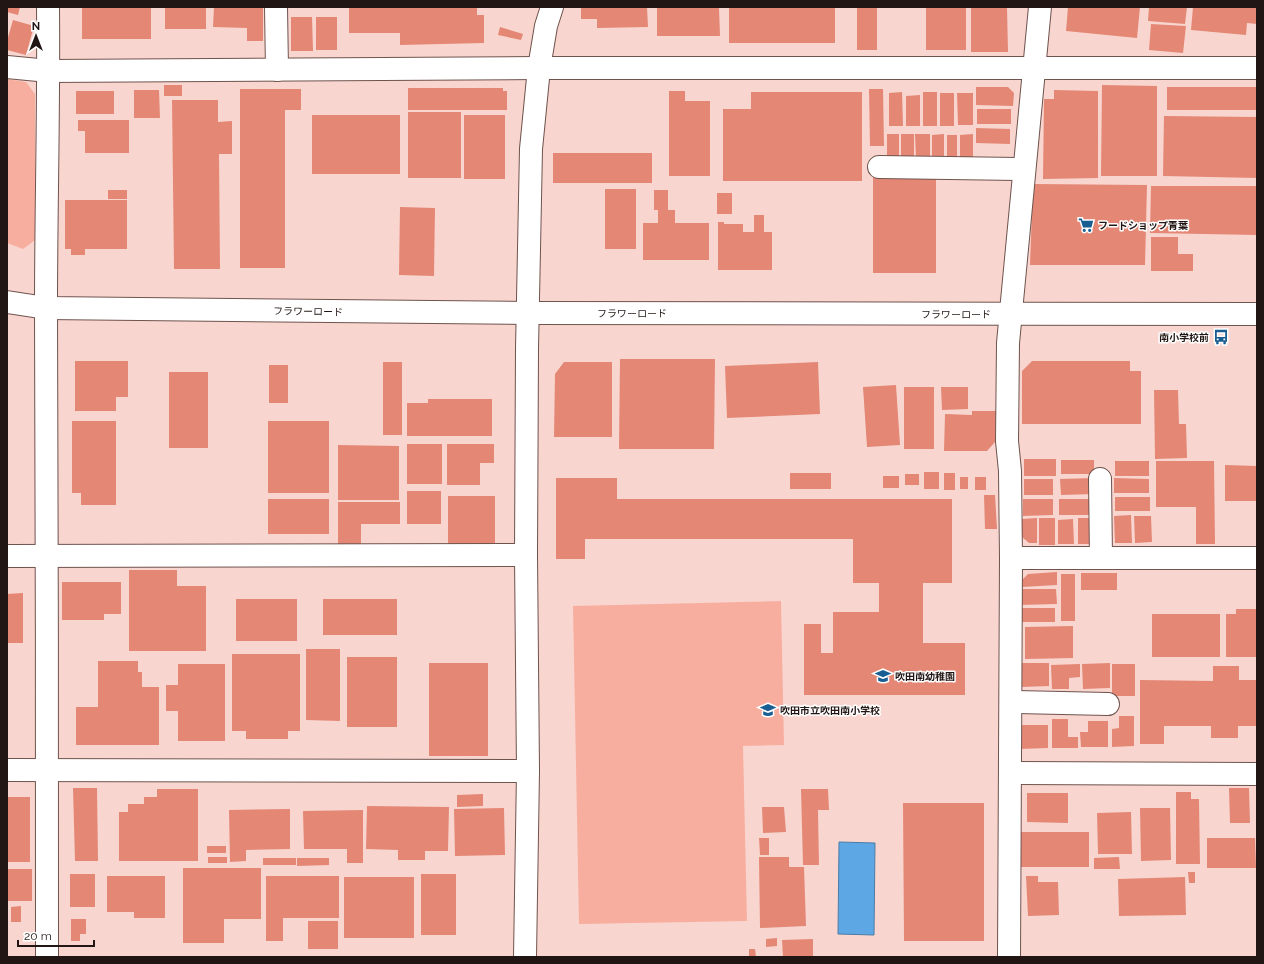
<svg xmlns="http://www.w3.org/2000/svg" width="1264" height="964" font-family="Raleway,'Noto Sans JP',sans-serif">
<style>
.green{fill:#f8ae9f}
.water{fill:#5da7e5;stroke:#4b7ca6}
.building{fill:#e48775}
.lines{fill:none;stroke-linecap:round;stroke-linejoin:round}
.minor-casing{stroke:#6f534d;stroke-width:24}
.minor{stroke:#fff;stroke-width:22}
.labels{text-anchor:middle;stroke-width:3;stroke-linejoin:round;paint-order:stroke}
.poi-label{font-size:10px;font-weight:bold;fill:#211613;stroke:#fff;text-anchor:start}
.street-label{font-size:10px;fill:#211613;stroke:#fff}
</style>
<rect width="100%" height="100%" fill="#f8d6cf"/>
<g class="green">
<polygon points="7,79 26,82 35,94 35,240 23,249 7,243"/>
<polygon points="781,601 784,745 743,746 747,921 579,924 573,606"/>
</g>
<polygon class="water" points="839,842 875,843 874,935 838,934"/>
<g class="building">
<polygon points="7,7 20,7 18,15 7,12"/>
<rect x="82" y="7" width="69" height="32"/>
<rect x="165" y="7" width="41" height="22"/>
<polygon points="214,7 263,7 263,41 247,41 247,28 213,27"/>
<polygon points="349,7 477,7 477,15 484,15 484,43 400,45 400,33 349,33"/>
<polygon points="581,7 647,7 648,27 597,28 597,19 581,19"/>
<polygon points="657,7 719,7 720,36 657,36"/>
<rect x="729" y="7" width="106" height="36"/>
<rect x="857" y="7" width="20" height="43"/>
<rect x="926" y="7" width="40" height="43"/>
<polygon points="971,7 1007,7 1008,52 971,52"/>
<polygon points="1068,7 1140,7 1137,38 1066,31"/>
<polygon points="1149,7 1187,7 1185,24 1148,21"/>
<polygon points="1193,7 1257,7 1257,24 1247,23 1246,35 1191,30"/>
<polygon points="291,17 312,17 313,51 291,51"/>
<rect x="316" y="17" width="21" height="33"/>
<polygon points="13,20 34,26 26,55 7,50 7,41"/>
<polygon points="1151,24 1186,26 1183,53 1149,50"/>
<polygon points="500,27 523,34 521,40 498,35"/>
<rect x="164" y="85" width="18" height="11"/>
<polygon points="1102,85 1157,86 1157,176 1101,176"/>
<polygon points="976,87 1008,87 1014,93 1013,106 976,105"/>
<rect x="1167" y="87" width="90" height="23"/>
<polygon points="408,88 503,88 503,91 507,91 507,110 408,110"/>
<polygon points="240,89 301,89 301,110 285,110 285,268 240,268"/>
<polygon points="869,89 883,89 884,146 870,146"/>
<polygon points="134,90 159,90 160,118 134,118"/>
<polygon points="1054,90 1098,91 1098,178 1043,179 1044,99 1054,99"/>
<rect x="76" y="91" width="38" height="23"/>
<polygon points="669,91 685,91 685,101 710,101 710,176 669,176"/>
<polygon points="751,92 862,92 862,181 723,181 723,109 751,109"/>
<polygon points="902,92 903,126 889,126 889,93"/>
<rect x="923" y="92" width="14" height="34"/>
<rect x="940" y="93" width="14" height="33"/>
<polygon points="957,93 973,93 973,125 958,125"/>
<polygon points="920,95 920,126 906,126 906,96"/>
<polygon points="172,100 218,100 218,122 232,121 232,154 219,154 220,269 174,269"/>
<rect x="977" y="109" width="34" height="15"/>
<rect x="408" y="112" width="53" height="66"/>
<rect x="312" y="115" width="88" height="59"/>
<rect x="464" y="115" width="41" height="64"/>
<polygon points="1164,116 1257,117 1257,178 1163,176"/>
<polygon points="78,120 129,120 129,153 85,153 85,131 78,131"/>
<polygon points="976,128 1010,129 1010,144 976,143"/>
<rect x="887" y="134" width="12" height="24"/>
<rect x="901" y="134" width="13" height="24"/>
<polygon points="915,134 930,134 930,158 916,158"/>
<polygon points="944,134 944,157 932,158 932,135"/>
<polygon points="973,134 973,160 960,160 960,135"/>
<rect x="947" y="135" width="10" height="24"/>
<rect x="553" y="153" width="99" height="30"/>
<rect x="873" y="177" width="63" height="96"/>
<polygon points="1033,184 1147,185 1145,265 1030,265"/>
<polygon points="1151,186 1257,186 1257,235 1150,233"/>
<rect x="605" y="189" width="31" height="60"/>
<rect x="108" y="190" width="19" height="9"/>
<polygon points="654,190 668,190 668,210 675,210 675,223 709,223 709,260 643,260 643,223 658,223 658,210 654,210"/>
<rect x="717" y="193" width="15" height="21"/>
<polygon points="65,200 127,200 127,249 85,249 85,255 71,255 71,249 65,249"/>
<polygon points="400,207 435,208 434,276 399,275"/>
<polygon points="754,215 764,215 764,232 772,232 772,270 718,270 718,222 724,222 724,224 743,224 743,232 754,232"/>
<polygon points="1151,237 1178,237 1178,254 1193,254 1193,271 1151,271"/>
<polygon points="620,359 715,359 714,449 619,449"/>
<polygon points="75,361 128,361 128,397 116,397 116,411 75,411"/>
<polygon points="1032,361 1130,361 1130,371 1141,371 1141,424 1022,424 1022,371"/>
<rect x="383" y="362" width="19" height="73"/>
<polygon points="564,362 612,362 612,437 554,437 555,374"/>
<polygon points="818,362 820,414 727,418 725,366"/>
<rect x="269" y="365" width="19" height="38"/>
<rect x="169" y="372" width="39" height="76"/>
<polygon points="896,385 900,445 867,447 863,387"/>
<rect x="904" y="387" width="30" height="62"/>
<polygon points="941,387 968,387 968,409 942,410"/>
<polygon points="1154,390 1178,390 1179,424 1186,424 1187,458 1155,459"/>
<polygon points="428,399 492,399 492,436 407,436 407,403 428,403"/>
<polygon points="972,411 996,411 995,442 987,451 944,451 945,414 972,415"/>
<polygon points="72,421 116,421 116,505 81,505 81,493 72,493"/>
<rect x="268" y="421" width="61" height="72"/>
<rect x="407" y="444" width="35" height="40"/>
<polygon points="447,444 494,444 494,463 480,463 480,485 447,485"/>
<polygon points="338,445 399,446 399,500 338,500"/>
<rect x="1024" y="459" width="32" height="17"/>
<rect x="1061" y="460" width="33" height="14"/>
<rect x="1115" y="461" width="34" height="15"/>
<polygon points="1156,461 1214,461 1215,544 1196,544 1196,507 1156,507"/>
<polygon points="1225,465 1257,466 1257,501 1225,501"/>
<rect x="924" y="472" width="15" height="17"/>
<rect x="790" y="473" width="41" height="16"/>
<rect x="944" y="473" width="11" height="17"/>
<rect x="905" y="474" width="14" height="11"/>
<rect x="883" y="476" width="16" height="12"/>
<rect x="960" y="477" width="8" height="12"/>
<rect x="975" y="477" width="11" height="13"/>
<polygon points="556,478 617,478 617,499 952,499 952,583 923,583 923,643 965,643 965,695 804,695 804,624 821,624 821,653 833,653 833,612 879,612 879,583 853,583 853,539 585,539 585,559 556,559"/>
<polygon points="1094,478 1094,494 1061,495 1060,479"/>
<polygon points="1114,478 1149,479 1149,493 1114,493"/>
<rect x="1024" y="479" width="29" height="16"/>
<rect x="407" y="491" width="34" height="33"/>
<polygon points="984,495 995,495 997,529 985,529"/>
<rect x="448" y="496" width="47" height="48"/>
<rect x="1115" y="497" width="35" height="14"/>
<rect x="268" y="499" width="61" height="35"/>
<polygon points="1023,499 1053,499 1053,515 1023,516"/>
<rect x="1059" y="499" width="33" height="16"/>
<polygon points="338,502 400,502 400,524 361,524 361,545 338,545"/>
<polygon points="1131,515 1132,543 1115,543 1114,516"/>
<polygon points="1134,516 1151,516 1152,542 1135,543"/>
<polygon points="1037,518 1037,543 1029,543 1022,537 1022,519"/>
<rect x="1039" y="518" width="16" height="27"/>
<rect x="1078" y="518" width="14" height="26"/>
<polygon points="1073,519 1074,544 1058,544 1058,520"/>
<polygon points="129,570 177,570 177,586 206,586 206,651 129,651"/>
<polygon points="1057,572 1057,585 1022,587 1022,580 1028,574"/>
<rect x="1081" y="573" width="36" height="17"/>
<rect x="1061" y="574" width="14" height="47"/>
<polygon points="62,582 121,582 121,614 104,614 104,620 62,620"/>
<polygon points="1019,589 1056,589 1057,604 1019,605"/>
<polygon points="23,593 23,643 7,643 7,594"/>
<rect x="236" y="599" width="61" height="42"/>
<rect x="323" y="599" width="74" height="36"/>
<rect x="1022" y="608" width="33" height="14"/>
<polygon points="1236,609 1257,609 1257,657 1226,657 1226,614 1236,614"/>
<rect x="1152" y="614" width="68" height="43"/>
<polygon points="1073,626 1073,658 1025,659 1025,627"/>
<polygon points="306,649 340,649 340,721 306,720"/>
<polygon points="232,654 300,654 300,731 288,731 288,739 246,739 246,731 232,731"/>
<rect x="347" y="657" width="50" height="70"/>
<polygon points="98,661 138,661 138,672 142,672 142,687 159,687 159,745 76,745 76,707 98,707"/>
<rect x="429" y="663" width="59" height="93"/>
<polygon points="1021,663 1049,663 1049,686 1021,687"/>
<polygon points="1110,663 1110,688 1083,689 1082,664"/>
<polygon points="178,664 225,664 225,741 178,741 178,711 166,711 166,685 178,685"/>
<polygon points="1080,664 1080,677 1069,678 1069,689 1052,689 1051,665"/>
<rect x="1112" y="664" width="23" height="32"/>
<polygon points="1213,666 1239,666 1239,680 1257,680 1257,726 1238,726 1238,738 1211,738 1211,726 1164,726 1164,744 1140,744 1140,680 1213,681"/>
<polygon points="1119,716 1134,716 1134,746 1112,747 1112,729 1119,728"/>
<polygon points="1052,719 1068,719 1068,737 1078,737 1078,748 1052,748"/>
<polygon points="1088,721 1108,721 1108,747 1081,747 1080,732 1088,732"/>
<polygon points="1019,725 1048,725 1048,748 1019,749"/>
<polygon points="73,788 97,788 98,861 75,861"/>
<polygon points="1229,788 1249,788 1250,823 1230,823"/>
<polygon points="157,789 198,789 198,861 119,861 119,812 128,812 128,804 144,804 144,797 157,797"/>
<polygon points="801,789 828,789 829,810 818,810 819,865 803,865"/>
<polygon points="1176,792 1191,792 1191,799 1199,799 1200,864 1176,864"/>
<polygon points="1027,793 1068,793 1068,823 1027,822"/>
<polygon points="483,794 483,806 457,807 457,795"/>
<rect x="7" y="797" width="23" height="65"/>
<polygon points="903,803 984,803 984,941 904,941"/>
<polygon points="367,806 449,807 448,851 425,851 425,860 398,860 398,850 366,849"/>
<polygon points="762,807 784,807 786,832 763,833"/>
<polygon points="504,808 505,855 455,856 454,809"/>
<polygon points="1140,808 1170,808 1171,860 1141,861"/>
<polygon points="290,809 290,849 246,850 246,861 230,862 229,810"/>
<polygon points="363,810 363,863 347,863 347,849 304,849 303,811"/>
<polygon points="1131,812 1132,854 1098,854 1097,813"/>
<rect x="1019" y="832" width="70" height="35"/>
<polygon points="759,838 769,838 769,855 760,855"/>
<polygon points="1207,838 1255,838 1256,868 1207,868"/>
<rect x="207" y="846" width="19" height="7"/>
<rect x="208" y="857" width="19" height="6"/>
<polygon points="759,857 789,857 789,867 804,867 806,926 760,928"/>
<polygon points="1119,857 1120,869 1094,869 1094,858"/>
<rect x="263" y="858" width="33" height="7"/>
<polygon points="297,858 329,858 329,865 297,866"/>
<polygon points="183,868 261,868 261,919 224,919 224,943 183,943"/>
<rect x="7" y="869" width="25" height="32"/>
<polygon points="1188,872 1195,872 1195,883 1189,883"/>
<rect x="70" y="874" width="25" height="33"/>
<rect x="421" y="874" width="35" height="61"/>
<polygon points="107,876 165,876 165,918 134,918 134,912 107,912"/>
<polygon points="266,876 339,876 339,918 283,918 283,941 266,941"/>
<polygon points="1026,876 1038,876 1038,882 1058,882 1059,915 1028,916"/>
<rect x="344" y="877" width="70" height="61"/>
<polygon points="1185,877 1186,915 1119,916 1118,879"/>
<polygon points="21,906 21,922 11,922 11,907"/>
<polygon points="71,919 86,919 86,934 80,934 80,941 71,941"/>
<rect x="308" y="921" width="30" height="28"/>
<polygon points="777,938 777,946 766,947 766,939"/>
<polygon points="813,939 813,956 783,957 782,940"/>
<polygon points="749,949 755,949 756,957 749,957"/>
</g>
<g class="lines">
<g class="minor-casing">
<g id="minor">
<polyline points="276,7 277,70"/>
<polyline points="7,67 49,71 539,68 1257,68"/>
<polyline points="879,167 1024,169"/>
<polyline points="7,302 46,308 528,313 1257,314"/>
<polyline points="1100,479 1101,558"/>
<polyline points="7,556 526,555"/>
<polyline points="1011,558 1257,558"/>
<polyline points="1011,702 1108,704"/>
<polyline points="7,770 528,771"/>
<polyline points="1010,773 1257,774"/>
<path d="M47 957C48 741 46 524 46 308 46 207 49 107 48 7"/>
<polyline points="525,957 528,771 526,555 527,349 531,149 539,68 546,26 552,7"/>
<polyline points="1009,957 1011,558 1010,471 1007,441 1008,343 1040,7"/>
</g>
</g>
<use href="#minor" class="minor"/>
</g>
<defs>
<g id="supermarket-bare" transform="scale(1.2)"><path d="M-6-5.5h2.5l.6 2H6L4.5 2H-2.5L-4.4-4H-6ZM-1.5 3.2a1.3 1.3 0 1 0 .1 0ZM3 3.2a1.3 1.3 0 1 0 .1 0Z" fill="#185e92" stroke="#fff" stroke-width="2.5" paint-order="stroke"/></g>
<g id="bus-bare" transform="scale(1.2)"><path d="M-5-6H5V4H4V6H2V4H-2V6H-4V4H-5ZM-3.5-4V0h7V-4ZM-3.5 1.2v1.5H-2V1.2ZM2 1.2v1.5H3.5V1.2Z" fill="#185e92" stroke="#fff" stroke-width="2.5" paint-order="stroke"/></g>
<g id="school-bare" transform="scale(1.2)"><path d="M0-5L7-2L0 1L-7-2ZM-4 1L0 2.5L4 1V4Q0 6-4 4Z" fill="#185e92" stroke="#fff" stroke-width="2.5" paint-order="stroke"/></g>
</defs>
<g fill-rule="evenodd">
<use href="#supermarket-bare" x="1086" y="225"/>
<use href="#bus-bare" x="1221" y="337"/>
<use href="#school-bare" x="883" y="676"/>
<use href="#school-bare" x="768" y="710"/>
</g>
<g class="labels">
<g class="poi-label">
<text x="1098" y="229">フードショップ青葉</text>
<text x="1209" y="341" text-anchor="end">南小学校前</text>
<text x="895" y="680">吹田南幼稚園</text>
<text x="780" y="714">吹田市立吹田南小学校</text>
</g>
<g class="street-label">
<text transform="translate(308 311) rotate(1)" y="4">フラワーロード</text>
<text x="632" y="317">フラワーロード</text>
<text x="956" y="318">フラワーロード</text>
</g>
</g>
<rect width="1264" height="964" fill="none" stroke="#211613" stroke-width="16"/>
<g transform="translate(36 36)" stroke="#ffffff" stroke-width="3" paint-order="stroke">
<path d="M0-3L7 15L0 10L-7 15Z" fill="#211613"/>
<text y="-6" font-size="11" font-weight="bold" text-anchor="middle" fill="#211613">N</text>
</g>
<path d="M18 940v6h76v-6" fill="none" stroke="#211613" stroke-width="2"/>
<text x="24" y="940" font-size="12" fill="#211613" stroke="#ffffff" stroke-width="3" paint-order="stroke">20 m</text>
</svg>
